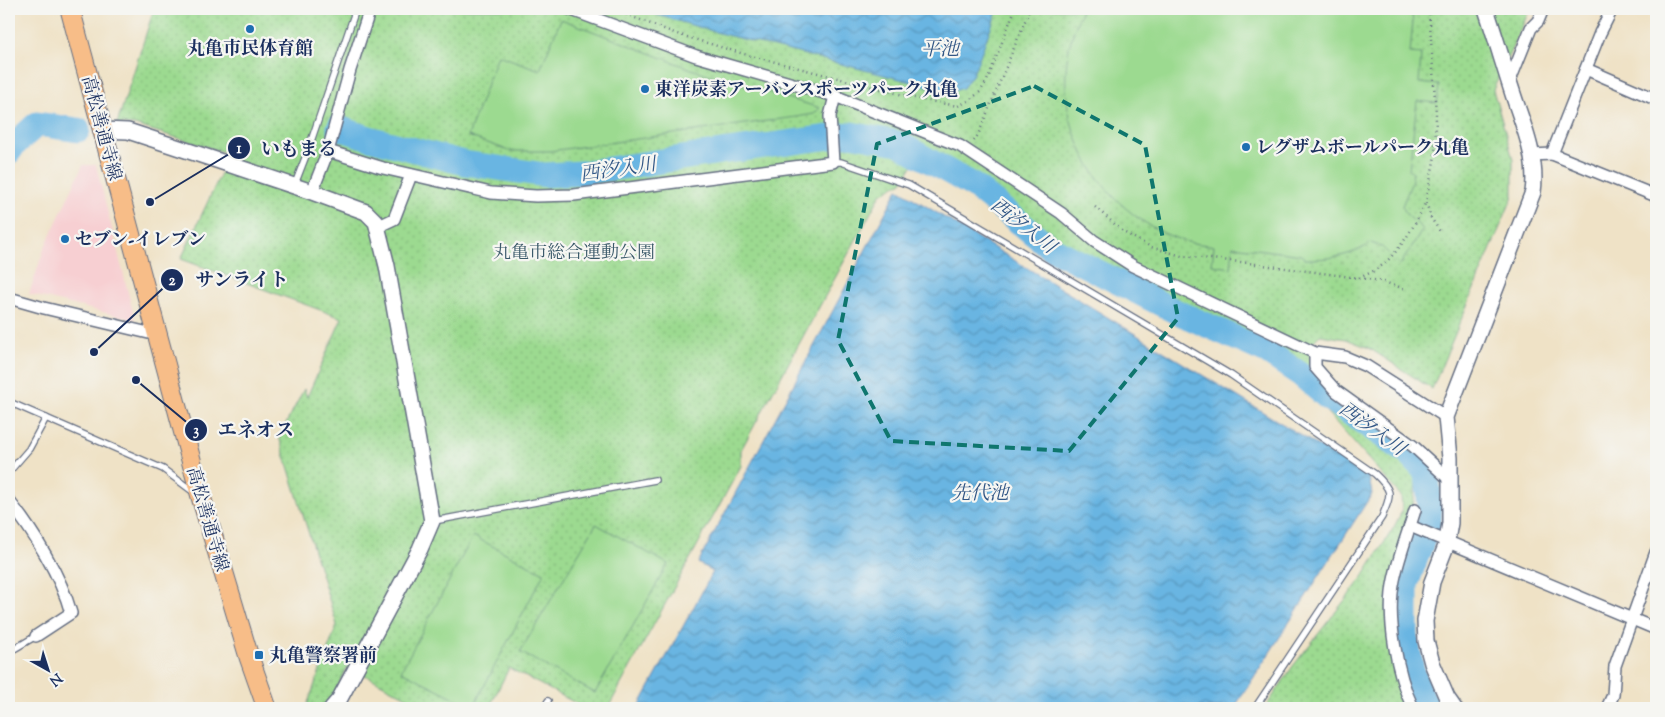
<svg xmlns="http://www.w3.org/2000/svg" width="1665" height="717" font-family="'Sorts Mill Goudy','Noto Serif JP',serif">
<style>
.built{fill:#f7cfd2}
.grass{fill:url(#grass-dots);stroke:#5c8477}
.garden{fill:#9cda90;stroke:#5c8477}
.water{fill:url(#water-waves);stroke:#4272a0}
.lines{fill:none;stroke-linecap:round;stroke-linejoin:round}
.river{stroke:#69b5e2;stroke-width:25}
.service-casing{stroke:#656e82;stroke-width:8}
.minor-casing{stroke:#656e82;stroke-width:14}
.tertiary-casing{stroke:#656e82;stroke-width:18}
.primary-casing{stroke:#656e82;stroke-width:21}
.path{stroke:#656e82;stroke-width:2.5;stroke-dasharray:1 4;stroke-linecap:butt}
.service{stroke:#fff;stroke-width:5.5}
.minor{stroke:#fff;stroke-width:11}
.tertiary{stroke:#fff;stroke-width:15}
.primary{stroke:#f7bd88;stroke-width:19}
.marked{fill:none;stroke:#0f766e;stroke-width:4;stroke-dasharray:10 6;stroke-linejoin:round}
.poi-dot{fill:#1f6fb2;stroke:#f6f6f2;stroke-width:2}
.labels{text-anchor:middle;stroke-width:4.5;stroke-linejoin:round;paint-order:stroke}
.poi-label{font-size:18px;font-weight:bold;fill:#1b2f5e;stroke:#f6f6f2;text-anchor:start}
.street-label{font-size:18px;fill:#1b2f5e;stroke:#f6f6f2}
.park-label{font-size:18px;fill:#3b5a6a;stroke:#f6f6f2}
.water-label{font-size:19px;font-style:italic;fill:#325786;stroke:#f6f6f2}
.leader{fill:none;stroke:#1b2f5e;stroke-width:2}
.callout-dot{fill:#1b2f5e;stroke:#f6f6f2;stroke-width:2}
.mark-label{font-size:15px;text-anchor:middle;font-weight:bold;fill:#fff}
.callout-label{font-size:19px;text-anchor:middle;font-weight:bold;fill:#1b2f5e;stroke:#f6f6f2;stroke-width:4.5;stroke-linejoin:round;paint-order:stroke}
</style>
<defs>
<pattern id="grass-dots" width="8" height="8" patternUnits="userSpaceOnUse" patternTransform="scale(1.25)"><rect width="8" height="8" fill="#9cda90"/><path d="M2 2h.1M6 6h.1" fill="none" stroke="#86bb7f" stroke-width="1.8" stroke-linecap="round"/></pattern>
<pattern id="water-waves" width="16" height="10" patternUnits="userSpaceOnUse" patternTransform="scale(1.25)"><rect width="16" height="10" fill="#69b5e2"/><path d="M0 5q4-4 8 0t8 0" fill="none" stroke="#5694ba"/></pattern>
</defs>
<rect width="100%" height="100%" fill="#f6f6f2"/>
<filter id="ink" filterUnits="userSpaceOnUse"><feTurbulence type="fractalNoise" baseFrequency=".02" numOctaves="2"/><feDisplacementMap in="SourceGraphic" scale="10" xChannelSelector="R" yChannelSelector="G"/><feConvolveMatrix kernelMatrix="1 2 1 2 8 2 1 2 1" color-interpolation-filters="sRGB"/></filter>
<filter id="wash" filterUnits="userSpaceOnUse"><feTurbulence type="fractalNoise" baseFrequency=".0096" numOctaves="4" result="noise"/><feDisplacementMap in="SourceGraphic" scale="20" xChannelSelector="R" yChannelSelector="G"/><feGaussianBlur stdDeviation="1.12" result="paint"/><feColorMatrix in="noise" values="0 0 0 0 0 0 0 0 0 0 0 0 0 0 0 0 0 1.4 0 .05"/><feComposite in="paint" operator="in"/></filter>
<g filter="url(#wash)">
<rect width="100%" height="100%" fill="#efe2c6"/>
<polygon class="built" points="83,165 96,165 135,320 29,294 44,249"/>
<polygon class="grass" points="154,9 1530,9 1493,90 1513,159 1513,196 1432,389 1369,348 1346,339 1320,335 1311,344 1332,382 1421,447 1411,519 1388,609 1407,708 1265,708 1293,666 1363,577 1394,527 1402,511 1401,496 1276,355 1054,241 1027,220 917,158 902,182 881,194 741,450 741,466 608,708 585,708 509,668 489,708 427,708 348,666 331,699 319,708 306,708 337,625 279,437 304,389 307,397 342,318 181,259 230,154 135,125 117,124"/>
<g class="garden">
<path d="M1082 9H1411L1413 21 1410 53 1421 54 1419 83 1439 85 1437 103 1417 101 1409 170 1413 172 1411 184 1402 206 1407 215 1423 229 1400 265 1382 247 1371 243C1350 257 1329 259 1304 259L1302 255 1233 246 1231 268 1212 265 1214 246C1205 244 1193 244 1184 241 1108 216 1057 140 1067 60 1069 42 1076 26 1082 9Z"/>
<polygon points="561,19 694,70 820,108 814,114 796,117 550,151 510,151 468,136 498,55 540,70"/>
<polygon points="596,524 668,564 595,693 520,652"/>
<polygon points="473,536 544,573 473,707 401,671"/>
</g>
<g class="water">
<polygon points="642,9 998,9 973,74 963,88 951,92 719,33 657,15"/>
<polygon points="898,189 1369,477 1372,494 1234,708 638,708 713,572 698,563"/>
</g>
<g class="lines">
<g class="river">
<polyline points="339,128 369,138 464,163 545,175 583,173 721,152 851,134 898,143 974,186 1051,248 1175,311 1267,352 1300,374 1328,398 1409,454 1427,473 1430,509 1429,524 1406,584 1406,638 1412,669 1422,696 1429,708"/>
<polyline points="9,152 14,145 37,124 78,130"/>
</g>
</g>
</g>
<g filter="url(#ink)">
<g class="lines">
<g class="service-casing">
<g id="service">
<path d="M833 162H841L909 185 1231 375 1375 474C1394 492 1391 494 1382 517L1255 708"/>
<polyline points="295,184 307,153 356,9"/>
<polyline points="9,402 163,469 195,493"/>
<polyline points="9,472 29,449 46,418"/>
<polyline points="434,521 655,480"/>
<polyline points="9,652 36,636"/>
<polyline points="544,708 548,701"/>
</g>
</g>
<g class="minor-casing">
<g id="minor">
<polyline points="569,9 696,56 835,96 960,146 1061,213 1094,241 1133,266 1315,353 1345,357 1366,366 1446,417"/>
<polyline points="1586,69 1653,98"/>
<polyline points="1509,83 1531,28 1538,21 1543,9"/>
<polyline points="328,151 383,168 491,193 536,196 574,195 833,162 830,116 835,96"/>
<polyline points="1552,154 1656,196"/>
<polyline points="1532,155 1552,154 1600,33 1612,9"/>
<polyline points="312,192 328,151 350,70 370,9"/>
<polyline points="377,227 394,219 411,175"/>
<polyline points="9,298 44,308 157,335"/>
<polyline points="1315,353 1315,367 1336,391 1413,446 1450,480"/>
<path d="M9 501C33 531 61 576 71 613L36 636"/>
<polyline points="1410,526 1656,629"/>
<path d="M1413 708C1397 675 1386 617 1394 580 1399 556 1408 533 1415 510"/>
<polyline points="1607,708 1613,695 1615,666 1656,552"/>
</g>
</g>
<g class="tertiary-casing">
<g id="tertiary">
<polyline points="102,130 128,131 219,161 312,192 366,212 376,222 387,266 432,521 420,549 339,700 332,708"/>
<path d="M1454 708 1447 698 1432 663 1426 641 1425 621 1432 582 1446 546 1450 523V458L1446 417 1533 192C1538 157 1522 123 1512 91 1503 63 1495 36 1486 9"/>
</g>
</g>
<g class="primary-casing">
<polyline id="primary" points="70,9 201,497 249,657 267,708"/>
</g>
<g class="path">
<polyline points="612,9 677,34 744,54 923,100 958,106 968,101 980,92 987,81 1015,9"/>
<polyline points="1429,9 1436,114 1435,156 1426,202 1431,218 1441,233"/>
<polyline points="974,141 978,135 1030,9"/>
<polyline points="1095,207 1125,233 1151,247 1182,256 1241,262 1381,281 1405,289"/>
<path d="M1359 278C1368 274 1379 269 1386 262 1403 246 1416 223 1426 202"/>
</g>
<use href="#service" class="service"/>
<use href="#minor" class="minor"/>
<use href="#tertiary" class="tertiary"/>
<use href="#primary" class="primary"/>
</g>
</g>
<path class="marked" d="M1034 86 1145 145 1178 318 1069 451 891 441 838 340 877 144Z"/>
<g class="poi-dot">
<circle cx="250" cy="29" r="5"/>
<circle cx="645" cy="89" r="5"/>
<circle cx="1246" cy="147" r="5"/>
<circle cx="65" cy="239" r="5"/>
<rect x="254" y="650" width="10" height="10" rx="2.5"/>
</g>
<g class="labels">
<g class="poi-label">
<text x="250" y="54" text-anchor="middle">丸亀市民体育館</text>
<text x="655" y="95">東洋炭素アーバンスポーツパーク丸亀</text>
<text x="1256" y="153">レグザムボールパーク丸亀</text>
<text x="75" y="245">セブン-イレブン</text>
<text x="269" y="661">丸亀警察署前</text>
</g>
<g class="street-label">
<text transform="translate(102 128) rotate(75)" y="6">高松善通寺線</text>
<text transform="translate(208 519) rotate(74)" y="6">高松善通寺線</text>
</g>
<g class="park-label">
<text x="574" y="258">丸亀市総合運動公園</text>
</g>
<g class="water-label">
<text x="940" y="55">平池</text>
<text transform="translate(618 168) rotate(-8)" y="7">西汐入川</text>
<text transform="translate(1024 225) rotate(38)" y="7">西汐入川</text>
<text transform="translate(1373 428) rotate(36)" y="7">西汐入川</text>
<text x="980" y="499">先代池</text>
</g>
</g>
<path class="leader" d="M150 202L239 148M94 352L172 280M136 380L196 430"/>
<g class="callout-dot">
<circle cx="150" cy="202" r="5"/>
<circle cx="94" cy="352" r="5"/>
<circle cx="136" cy="380" r="5"/>
<circle cx="239" cy="148" r="12"/>
<circle cx="172" cy="280" r="12"/>
<circle cx="196" cy="430" r="12"/>
</g>
<g class="mark-label">
<text x="239" y="153">1</text>
<text x="172" y="285">2</text>
<text x="196" y="435">3</text>
</g>
<g class="callout-label">
<text x="299" y="155">いもまる</text>
<text x="242" y="286">サンライト</text>
<text x="256" y="436">エネオス</text>
</g>
<rect width="1665" height="717" fill="none" stroke="#f6f6f2" stroke-width="30"/>
<g transform="translate(48 670) rotate(141)" stroke="#f6f6f2" stroke-width="4" paint-order="stroke">
<path d="M0-4L9 19L0 12L-9 19Z" fill="#1b2f5e"/>
<text y="-8" font-size="14" font-weight="bold" text-anchor="middle" fill="#1b2f5e">N</text>
</g>
</svg>
